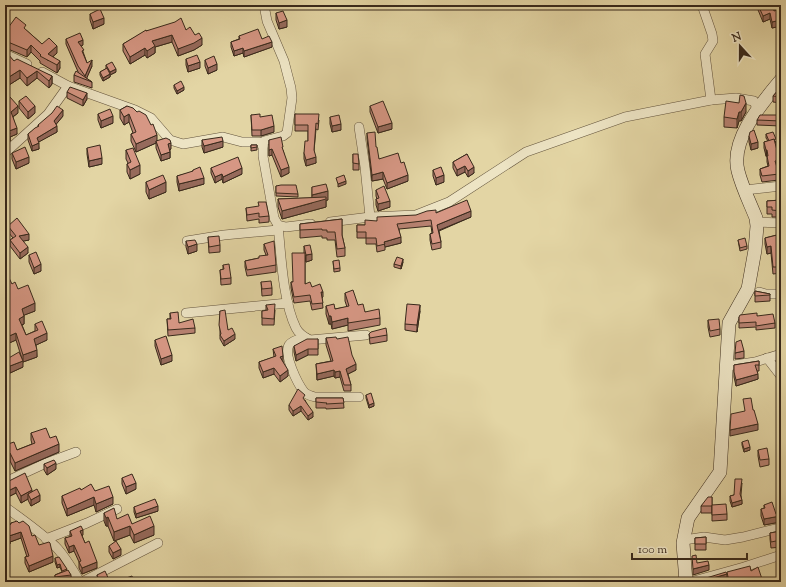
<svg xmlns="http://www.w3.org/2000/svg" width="786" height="587" font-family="'Sorts Mill Goudy',serif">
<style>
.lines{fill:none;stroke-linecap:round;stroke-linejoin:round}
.street-casing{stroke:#63543d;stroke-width:10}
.secondary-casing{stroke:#38291b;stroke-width:14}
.street{stroke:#ede4c4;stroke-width:9}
.secondary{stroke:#ede4c4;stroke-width:13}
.wall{fill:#b88272;stroke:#38291b}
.shaded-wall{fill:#966a5c;stroke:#38291b}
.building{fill:#d69784;stroke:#38291b}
</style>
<rect width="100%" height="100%" fill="#e3d5a4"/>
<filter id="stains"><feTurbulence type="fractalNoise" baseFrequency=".005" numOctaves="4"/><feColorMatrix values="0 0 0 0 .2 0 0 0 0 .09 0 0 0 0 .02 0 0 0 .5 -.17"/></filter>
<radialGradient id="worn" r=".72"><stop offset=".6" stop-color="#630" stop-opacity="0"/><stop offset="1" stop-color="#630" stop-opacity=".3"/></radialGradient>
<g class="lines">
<g class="street-casing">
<g id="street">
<polyline points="702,5 712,34 713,41 705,54 711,100"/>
<polyline points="779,5 781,8"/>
<polyline points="5,54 27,64"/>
<polyline points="42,72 68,86 135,110 151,118 170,140 183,144 223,137 242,142 259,142 263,146 263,156 274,218 278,225 286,227 311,224"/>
<polyline points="359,127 365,167 370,217"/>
<polyline points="263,146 264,141 283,136 287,133 292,98 291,88 284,61 267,21 264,5"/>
<polyline points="5,153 48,114 68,86"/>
<polyline points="745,190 781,186"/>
<polyline points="330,222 370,217 416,215 449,202 526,152 625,117 711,100 736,98 754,101 757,109"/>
<polyline points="756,222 781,223"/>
<path d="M278 225C281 255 283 302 296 328 299 334 304 337 310 340L366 335"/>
<polyline points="187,241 224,235 278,230"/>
<polyline points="759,292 766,294 781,294"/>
<polyline points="186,313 288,303"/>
<path d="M306 338C300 339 293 340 289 345 283 355 298 384 304 392 307 395 311 396 315 397H359"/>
<polyline points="767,358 781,376"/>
<polyline points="727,366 755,362 781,354"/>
<polyline points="5,482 44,464 76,452"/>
<path d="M5 507C22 519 40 532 55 546 65 556 73 570 80 582"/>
<polyline points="46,539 87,523 117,509"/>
<polyline points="684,540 704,537 725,540 743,537 779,528"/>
<polyline points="82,582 158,543"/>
<polyline points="690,582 744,567 781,555"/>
</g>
</g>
<g class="secondary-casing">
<path id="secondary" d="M686 582 683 543 688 518 720 472 729 323 748 289 755 250 757 226 756 218C750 203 742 187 738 171 730 139 762 103 781 80"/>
</g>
<use href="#street" class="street"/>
<use href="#secondary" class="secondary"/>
</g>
<g class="wall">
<polygon points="756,5 772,5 774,11 781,9 781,26 772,28 770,19 763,22"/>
<polygon points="276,13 287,27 279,29 276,20"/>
<polygon points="90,14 104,24 93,29 90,20"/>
<polygon points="26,30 42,44 57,53 53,56 60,68 57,73 40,63 40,61 31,52 27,57 8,49 5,46 5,32"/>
<polygon points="186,30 195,35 202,45 194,50 178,56 172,42 155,47 155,53 147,58 145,55 130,64 123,51 123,44 146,31"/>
<polygon points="239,36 262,39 272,47 244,57 243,53 234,56 231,47 231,42 239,39"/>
<polygon points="66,39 83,45 81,46 87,63 92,66 86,78 92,82 92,88 74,82 74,75 79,74 66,44"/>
<polygon points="5,52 14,61 52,76 52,84 49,88 37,78 27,86 20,78 9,85 5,79"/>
<polygon points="186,59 200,68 188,72 186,65"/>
<polygon points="205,60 217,70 208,74 205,66"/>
<polygon points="106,65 116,72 110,75 110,77 103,81 100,75 100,72 106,69"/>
<polygon points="174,85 184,90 177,94 174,88"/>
<polygon points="781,87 781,103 773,102 773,96"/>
<polygon points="67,92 87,99 83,106 67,98"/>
<polygon points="19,101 35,113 28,119 19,108"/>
<polygon points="5,102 18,113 13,117 17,134 10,137 10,141 6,125 5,124"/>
<polygon points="739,103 746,112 741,121 739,121 737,128 724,127 724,117"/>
<polygon points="127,106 157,141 171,149 170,150 170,158 161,161 156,148 156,143 136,152 131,141 131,134 133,133 129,122 124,125 120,118 120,110"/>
<polygon points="370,106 392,129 378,133 370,112"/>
<polygon points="98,114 113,123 101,128 98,120"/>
<polygon points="295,114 319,120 318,130 316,129 314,151 316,163 306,166 304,159 304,153 308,141 308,131 295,131"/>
<polygon points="251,115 260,117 274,132 261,136 252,136"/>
<polygon points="781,115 781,126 757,125 757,120"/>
<polygon points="63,116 56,124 57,132 38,142 39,149 32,151 28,140 28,134 38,127 38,125"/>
<polygon points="330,117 341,130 332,132 330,124"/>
<polygon points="367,133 379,159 408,181 387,189 383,179 372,181 367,139"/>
<polygon points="766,134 776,142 775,143 778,154 781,154 781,166 776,166 779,174 779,180 762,182 760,175 760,169 768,166 767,162 767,156 766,156 764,148 764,142 768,141 766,138"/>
<polygon points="749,136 758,148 751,150 749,142"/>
<polygon points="202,140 223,147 204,153 202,147"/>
<polygon points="269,140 283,150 289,173 281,177 272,155 269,156"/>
<polygon points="251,145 257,145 257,150 251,151"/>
<polygon points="87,148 102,164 89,167 87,154"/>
<polygon points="126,150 140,174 130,179 127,172 127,164 128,163 126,159"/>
<polygon points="12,153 29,163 16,169 12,159"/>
<polygon points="353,154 359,164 359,170 353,170"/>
<polygon points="467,154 474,173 468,177 465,172 457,176 453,168 453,162"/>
<polygon points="211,168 242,174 223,183 222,179 215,183 211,173"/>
<polygon points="193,170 204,184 179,191 177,182 177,176 193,172"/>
<polygon points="433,170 444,182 436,185 433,176"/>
<polygon points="146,182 166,192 149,199 146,192"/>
<polygon points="276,186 298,194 298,197 276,196"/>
<polygon points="312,187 328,200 326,200 326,207 282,219 278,207 278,199 312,198"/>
<polygon points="376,190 390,207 378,211 376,205 376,199 377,199 376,196"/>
<polygon points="781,200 781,217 772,217 772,214 767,214 767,201"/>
<polygon points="246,208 269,216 269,222 259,223 259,219 247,221"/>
<polygon points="436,213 471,217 439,231 441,242 441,248 432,250 430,240 430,234 432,233 431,226 399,229 401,243 385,247 385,250 377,252 376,244 366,244 366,238 357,238 357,225 365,225 377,221"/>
<polygon points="342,219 342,235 345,248 345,256 337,257 335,240 327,240 327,238 322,238 322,236 300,238 300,224"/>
<polygon points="8,226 29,240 23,241 28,253 20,259 10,246 10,240 13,238 8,232"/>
<polygon points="781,234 781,273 773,274 771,253 767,254 765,244 765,238"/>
<polygon points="208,237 220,245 220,252 209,253"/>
<polygon points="738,240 747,246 747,249 740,251"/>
<polygon points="186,241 197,251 188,254 186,247"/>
<polygon points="264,244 276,265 276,272 247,276 245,267 245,261 259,258 266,255 264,250"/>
<polygon points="304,246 312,260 306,262 305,255 305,284 312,287 323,297 322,298 323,308 312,310 310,301 294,303 291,288 291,282 293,282 304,253"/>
<polygon points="29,255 41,271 34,274 29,262"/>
<polygon points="333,261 340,268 340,271 334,272"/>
<polygon points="403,262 401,269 394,267 394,264"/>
<polygon points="223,265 231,278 231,284 221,285 220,270 223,270"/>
<polygon points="5,280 12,284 18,289 35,311 24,315 24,324 22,325 26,335 35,331 35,324 47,340 36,345 37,357 23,362 16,340 7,344 5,340"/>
<polygon points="261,282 272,288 272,295 262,296"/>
<polygon points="755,291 770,294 770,301 755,302"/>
<polygon points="345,293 358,305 365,312 380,318 380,325 348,331 348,325 332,329 331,324 329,324 326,314 326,306 335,309 347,307 345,301"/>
<polygon points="266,305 275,310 274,325 262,325 262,311 266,311"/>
<polygon points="220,311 228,330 235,339 224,346 220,339"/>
<polygon points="420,311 417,332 405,330 405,324"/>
<polygon points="170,313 179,323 195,328 195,333 168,336 167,319 170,319"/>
<polygon points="757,316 775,323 775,328 756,330 756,327 739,328 739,317"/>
<polygon points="708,320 720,329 720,335 710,337 708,327"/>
<polygon points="369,334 387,335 387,341 370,344"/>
<polygon points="326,338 337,339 356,370 348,374 351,385 351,391 344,391 340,377 335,378 334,376 317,380 316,364 331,361 326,345"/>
<polygon points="318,339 318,355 308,355 296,361 294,352 294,346"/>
<polygon points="155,340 172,361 161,365 155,346"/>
<polygon points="273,349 283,362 288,376 280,382 274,374 263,378 259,368 259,362 274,357"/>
<polygon points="744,351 744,358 735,359 735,353"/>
<polygon points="781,354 781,366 777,361 777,355"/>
<polygon points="7,359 23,367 10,373 7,365"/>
<polygon points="759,361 759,371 757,371 758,379 736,386 734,377 734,365"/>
<polygon points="366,395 374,406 369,408 366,398"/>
<polygon points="316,398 343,398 344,408 326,409 326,408 316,408"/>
<polygon points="305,400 313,417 308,420 301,411 293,416 289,410 289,405"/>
<polygon points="778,403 781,403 781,419 780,419 778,410"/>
<polygon points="31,433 50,438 59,452 15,471 10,461 5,463 5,445 17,450 32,444 31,440"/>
<polygon points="742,442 750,450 744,452 742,445"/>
<polygon points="758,450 769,459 769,465 760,467 758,456"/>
<polygon points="44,464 56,469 47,475 44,470"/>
<polygon points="122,478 136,489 126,494 122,484"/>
<polygon points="5,483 32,492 40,501 31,506 28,500 28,499 21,503 16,493 6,498 5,495"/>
<polygon points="742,483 741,495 742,504 732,507 730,501 730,496 734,495"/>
<polygon points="81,490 95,491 113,504 96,512 94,505 67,516 62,503 62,496"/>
<polygon points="712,497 712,513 701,513 701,506"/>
<polygon points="712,505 727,514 727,520 712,521"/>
<polygon points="764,505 776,514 781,512 781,523 780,522 764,525 761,516 761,509 764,509"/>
<polygon points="134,507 158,511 136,518 134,512"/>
<polygon points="104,513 117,519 132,524 154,535 134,543 130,535 114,541 108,526 106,526 104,521"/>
<polygon points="11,523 19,523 32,536 39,545 53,562 29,572 25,563 25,557 27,557 21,538 10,542 10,544 5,546 5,527 11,524"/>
<polygon points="781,527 781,547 771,548 770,539 770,533 780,531 780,528"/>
<polygon points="70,531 83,535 82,536 85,543 97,568 82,574 79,568 79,562 74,551 69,553 65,544 65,538 70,537"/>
<polygon points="706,537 706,550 695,550 695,538"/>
<polygon points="109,546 121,555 113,559 109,552"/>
<polygon points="55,558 67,570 71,575 71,578 55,580 55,575 62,572 60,567 57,568 55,562"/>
<polygon points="97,575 110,582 98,582"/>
</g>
<g class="shaded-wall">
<polygon points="770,13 770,19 763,22 763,16"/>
<polygon points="104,18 104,24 93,29 93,22"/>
<polygon points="287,20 287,27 279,29 279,23"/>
<polygon points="781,20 781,26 772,28 772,22"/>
<polygon points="172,35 172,42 155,47 155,53 147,58 147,51 152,41"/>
<polygon points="202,38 202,45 194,50 178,56 178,49"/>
<polygon points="83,40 83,45 78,48 78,42"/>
<polygon points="272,42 272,47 244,57 244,51"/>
<polygon points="31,45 31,52 27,57 27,50"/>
<polygon points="57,46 57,53 48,61 48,54"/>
<polygon points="145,48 145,55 130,64 130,57"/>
<polygon points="243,48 243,53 234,56 234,51"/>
<polygon points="92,60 92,66 86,80 85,79 85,76"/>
<polygon points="60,61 60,68 57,73 57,65"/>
<polygon points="200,62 200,68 188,72 188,66"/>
<polygon points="217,64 217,70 208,74 208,68"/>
<polygon points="116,69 116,72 110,75 110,77 103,81 103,78 110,74 110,72"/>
<polygon points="20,70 20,78 9,85 9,77"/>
<polygon points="37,71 37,78 27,86 27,78"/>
<polygon points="52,76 52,84 49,88 49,81"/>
<polygon points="184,87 184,90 177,94 177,91"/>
<polygon points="87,93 87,99 83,106 83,100"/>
<polygon points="746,103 746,112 741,121 741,112"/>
<polygon points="18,106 18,113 11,118 11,112"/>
<polygon points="35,106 35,113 28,119 28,112"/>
<polygon points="63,110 63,116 54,127 54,121"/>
<polygon points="739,112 739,121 737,128 737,119"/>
<polygon points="129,114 129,122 124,125 124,117"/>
<polygon points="113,116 113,123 101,128 101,121"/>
<polygon points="392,123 392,129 378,133 378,127"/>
<polygon points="341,124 341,130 332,132 332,126"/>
<polygon points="57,126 57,132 37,143 37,138"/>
<polygon points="274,126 274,132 261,136 261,130"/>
<polygon points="17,128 17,134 10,137 10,141 5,143 5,137 9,131"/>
<polygon points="157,135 157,142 156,141 156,143 136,152 136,144"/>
<polygon points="223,141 223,147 204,153 204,146"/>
<polygon points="758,142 758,148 751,150 751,144"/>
<polygon points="39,143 39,149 32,151 32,146"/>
<polygon points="171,143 171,149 168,150 168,144"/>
<polygon points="272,149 272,155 269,156 269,150"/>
<rect x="766" y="150" width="1" height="6"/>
<polygon points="170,152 170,158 161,161 161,155"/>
<polygon points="29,157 29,163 16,169 16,162"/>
<polygon points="316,157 316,163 306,166 306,160"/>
<polygon points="102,158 102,164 89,167 89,161"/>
<polygon points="140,165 140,174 130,179 130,170"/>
<polygon points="465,166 465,172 457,176 457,170"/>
<polygon points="289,167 289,173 281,177 281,170"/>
<polygon points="474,167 474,173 468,177 468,171"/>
<polygon points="242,168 242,174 223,183 223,177"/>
<polygon points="383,172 383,179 372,181 372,175"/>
<polygon points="222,174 222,179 215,183 215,177"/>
<polygon points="408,175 408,181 387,189 387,183"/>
<polygon points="444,175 444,182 436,185 436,178"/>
<polygon points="204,178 204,184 179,191 179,184"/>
<polygon points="346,181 346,184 338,187 338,184"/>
<polygon points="166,182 166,192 149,199 149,190"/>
<polygon points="328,191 328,200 326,200 326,207 282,219 282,211 312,203 312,195"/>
<polygon points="390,201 390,207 378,211 378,204"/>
<polygon points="471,211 471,217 437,231 437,225"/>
<polygon points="29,234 29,240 19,242 19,236"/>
<polygon points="401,237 401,243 385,247 384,242"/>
<polygon points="197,244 197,251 188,254 188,247"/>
<polygon points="771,246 771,253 767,254 767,247"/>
<polygon points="28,247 28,253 20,259 20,253"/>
<polygon points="312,254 312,260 306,262 306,255"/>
<polygon points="403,259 403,262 401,269 401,266"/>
<polygon points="41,264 41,271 34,274 34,268"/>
<polygon points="321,292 323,292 323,297 321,298"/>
<polygon points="35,303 35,311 22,316 22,309"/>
<polygon points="420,305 420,311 417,332 417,325"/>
<polygon points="24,316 24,324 19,326 19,319"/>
<rect x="329" y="316" width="2" height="8"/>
<polygon points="348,318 348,325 332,329 332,322"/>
<polygon points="16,333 16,340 7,344 7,337"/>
<polygon points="47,333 47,340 34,346 34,339"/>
<polygon points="235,334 235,339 224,346 224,341"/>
<polygon points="308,349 308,355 296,361 296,355"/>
<polygon points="37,350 37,357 23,362 23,355"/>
<polygon points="172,355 172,361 161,365 161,359"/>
<polygon points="283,356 283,362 280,357"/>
<polygon points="23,361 23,367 10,373 10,366"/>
<polygon points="356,364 356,370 346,375 346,369"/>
<polygon points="274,368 274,374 263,378 263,372"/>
<polygon points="288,370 288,376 280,382 280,376"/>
<polygon points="334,370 334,376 317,380 317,374"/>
<polygon points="340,371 340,377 335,378 335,372"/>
<polygon points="758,374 758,379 736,386 736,380"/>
<polygon points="374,403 374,406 369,408 369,405"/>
<polygon points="301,406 301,411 293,416 293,411"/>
<polygon points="313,412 313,417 308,420 308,416"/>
<rect x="780" y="413" width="1" height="6"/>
<polygon points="758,424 758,430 730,436 730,430"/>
<polygon points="59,444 59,452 15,471 15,463"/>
<polygon points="750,447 750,450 744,452 744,449"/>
<polygon points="10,453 10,461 5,463 5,455"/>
<polygon points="56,463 56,469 47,475 47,468"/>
<polygon points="136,483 136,489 126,494 126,487"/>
<polygon points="16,487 16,493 6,498 6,492"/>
<polygon points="32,490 32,497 28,494 28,499 21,503 21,496"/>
<polygon points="40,495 40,501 31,506 31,500"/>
<polygon points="94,497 94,505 67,516 67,509"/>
<polygon points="113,497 113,504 96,512 96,504"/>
<polygon points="742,500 742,504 732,507 732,503"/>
<polygon points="158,506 158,511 136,518 136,514"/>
<polygon points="780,516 780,522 764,525 764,519"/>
<polygon points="108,517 108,526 106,526 106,518"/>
<polygon points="130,526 130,535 114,541 114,532"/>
<polygon points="154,526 154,535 134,543 134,535"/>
<polygon points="83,530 83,535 80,536 80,531"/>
<polygon points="21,532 21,538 10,542 10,544 5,546 5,540 9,536"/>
<polygon points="74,545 74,551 69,553 69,547"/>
<polygon points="121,549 121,555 113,559 113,553"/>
<polygon points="53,556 53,562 29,572 29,566"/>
<polygon points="97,562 97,568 82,574 82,568"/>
<polygon points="60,564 60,567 57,568 57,565"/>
<polygon points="709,565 709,570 693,575 693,569"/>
<polygon points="727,574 727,580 720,582 713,582 713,578"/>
</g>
<g class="building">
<polygon points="758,5 772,5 774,11 781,9 781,20 772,22 770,13 763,16"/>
<polygon points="100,9 104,18 93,22 90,14"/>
<polygon points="283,11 287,20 279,23 276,13"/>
<polygon points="16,17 26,25 24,28 42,44 49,38 57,46 48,54 60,61 57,65 40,56 41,55 31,45 27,50 8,42 5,39 5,32"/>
<polygon points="181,18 186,30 190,27 195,35 199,33 202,38 194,43 178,49 172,35 152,41 155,46 147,51 145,48 130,57 123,44 146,30 146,31 175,22"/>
<polygon points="258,29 262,39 269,36 272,42 244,51 243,48 234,51 231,42 240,39 239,36"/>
<polygon points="80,33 83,40 78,42 84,50 82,51 87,63 92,60 85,76 78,66 66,39"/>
<polygon points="5,52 8,54 14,61 17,59 52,76 49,81 37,71 27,78 20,70 9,77 5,71 5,70 8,68 5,65"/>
<polygon points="197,55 200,62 188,66 186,59"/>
<polygon points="214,56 217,64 208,68 205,60"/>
<polygon points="112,62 116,69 110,72 106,65"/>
<polygon points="107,68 110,74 103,78 100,72"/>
<polygon points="76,71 92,82 74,75"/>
<polygon points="181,81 184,87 177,91 174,85"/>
<polygon points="70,87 87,93 83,100 67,92"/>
<polygon points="781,87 781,97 773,96"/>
<polygon points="740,95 744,96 746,103 741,112 739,112 737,119 724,117 726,101 739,103"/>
<polygon points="26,96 35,106 28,112 19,101"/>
<polygon points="10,97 18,106 11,112 17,128 9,131 10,134 5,137 5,126 8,125 5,117 5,102"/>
<polygon points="383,101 392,123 378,127 370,106"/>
<polygon points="57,106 63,110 54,121 57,126 37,138 39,143 32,146 28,134 35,128 39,126 38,125 52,113"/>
<polygon points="127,106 133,108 137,112 139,111 146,115 151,125 153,124 157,135 136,144 131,134 136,132 129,114 124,117 120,110"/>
<polygon points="110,109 113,116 101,121 98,114"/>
<polygon points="260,114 260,117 272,115 274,126 261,130 252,130 251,115"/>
<polygon points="295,114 319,114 318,124 316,123 314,150 316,157 306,160 304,153 305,141 308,141 308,125 295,125"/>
<polygon points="339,115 341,124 332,126 330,117"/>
<polygon points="760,115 781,115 781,121 757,120"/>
<polygon points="754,130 758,142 751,144 749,136 750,132"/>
<polygon points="375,132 376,147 377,147 379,159 398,153 401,163 404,162 408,175 387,183 383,172 372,175 367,133"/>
<polygon points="773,132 776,139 769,141 766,134"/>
<polygon points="222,137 223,141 204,146 202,140"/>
<polygon points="281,137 283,147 282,147 289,167 281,170 272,149 269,150 269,140"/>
<polygon points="166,138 170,140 171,143 168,144 170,152 161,155 156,141"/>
<polygon points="774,139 778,154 781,154 781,160 775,161 779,174 762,176 760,169 769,166 767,156 768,156 767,150 766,150 764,142"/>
<polygon points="100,145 102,158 89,161 87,148"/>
<polygon points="251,145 257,145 257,147 251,148"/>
<polygon points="25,147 29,157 16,162 12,153"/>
<polygon points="133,148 140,165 130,170 127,164 131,162 126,150"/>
<polygon points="353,154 358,154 359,164 353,163"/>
<polygon points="467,154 474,167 468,171 465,166 457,170 453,162"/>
<polygon points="238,157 242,168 223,177 222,174 215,177 211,168"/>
<polygon points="200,167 204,178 179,184 177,176 193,171 193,170"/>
<polygon points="441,167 444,175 436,178 433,170"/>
<polygon points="163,175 166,182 149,190 146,182"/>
<polygon points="344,175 346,181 338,184 336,178"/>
<polygon points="326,184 328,191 312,195 312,187"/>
<polygon points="281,185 296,185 298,194 276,193 276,186"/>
<polygon points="384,186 390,201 378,204 376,199 379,198 376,190"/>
<polygon points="326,197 326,199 282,211 278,199"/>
<polygon points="467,200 471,211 437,225 441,242 432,244 430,234 433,233 431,220 397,224 401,237 384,242 385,244 377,246 376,238 366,238 366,232 357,232 357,225 365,225 365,220 377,221 377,217 416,215 427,211 436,210 436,213"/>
<polygon points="781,200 781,211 772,210 772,207 767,207 767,201"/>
<polygon points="258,202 266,202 269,216 259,217 259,213 247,215 246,208 259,206"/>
<polygon points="17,218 29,234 19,236 28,247 20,253 10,240 16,236 8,226"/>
<polygon points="342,219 342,235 345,248 337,249 335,232 327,232 327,230 322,230 322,229 300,230 300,224"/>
<polygon points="781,234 781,267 773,267 771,246 767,247 765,238"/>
<polygon points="219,236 220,245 209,247 208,237"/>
<polygon points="745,238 747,246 740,248 738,240"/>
<polygon points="195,240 197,244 188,247 186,241"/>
<polygon points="274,241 276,265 247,270 245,261 259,258 259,256 268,255 264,244"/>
<polygon points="310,245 312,254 306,255 304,246"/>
<polygon points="36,252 41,264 34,268 29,255"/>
<polygon points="292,253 305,253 305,284 310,282 312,287 320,284 323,292 321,292 323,303 312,304 310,295 294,297 291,282 293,282"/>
<polygon points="397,257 403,259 401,266 394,264"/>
<polygon points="339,260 340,268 334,269 333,261"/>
<polygon points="229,264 231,278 221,279 220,270 224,269 223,265"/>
<polygon points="9,278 12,284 15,282 18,289 28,285 35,303 22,309 24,316 19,319 26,335 38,330 35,324 42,321 47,333 34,339 37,350 23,355 16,333 7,337 5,332 5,306 7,306 5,300 5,280"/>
<polygon points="271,281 272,288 262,289 261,282"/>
<polygon points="353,290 358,305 363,304 365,312 379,309 380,318 348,323 348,318 332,322 331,316 329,316 326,306 334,304 335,309 349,306 345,293"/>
<polygon points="755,291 770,294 770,295 755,296"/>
<polygon points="275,304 274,319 262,318 262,311 268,310 266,305"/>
<polygon points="407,304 420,305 417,325 405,324"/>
<polygon points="225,310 228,330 232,328 235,334 224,341 220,335 221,334 219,325 220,311"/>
<polygon points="178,312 179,323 193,319 195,328 168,330 167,319 171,319 170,313"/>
<polygon points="757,313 757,316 773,314 775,323 756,326 756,322 739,323 739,317 740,315"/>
<polygon points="719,319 720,329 710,331 708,320"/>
<polygon points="386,328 387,335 370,338 369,334 371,332"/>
<polygon points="166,336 172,355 161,359 155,340"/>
<polygon points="336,337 337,339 348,337 352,355 356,364 346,369 351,385 344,385 340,371 335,372 334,370 317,374 316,364 333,361 326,338"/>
<polygon points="307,339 318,339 318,349 308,349 296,355 294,346"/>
<polygon points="741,340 744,351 735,353 736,342"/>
<polygon points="282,346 283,356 280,357 288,370 280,376 274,368 263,372 259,362 276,356 273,349"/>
<polygon points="19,352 23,361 10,366 7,359"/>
<polygon points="781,354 781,359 777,355"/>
<polygon points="759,361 759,365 755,365 758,374 736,380 734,372 734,365"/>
<polygon points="298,389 305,395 303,398 313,412 308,416 301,406 293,411 289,405"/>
<polygon points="371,393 374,403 369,405 366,395"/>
<polygon points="316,398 343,398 344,403 326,404 327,403 316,402"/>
<polygon points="751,398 753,410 754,410 758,424 730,430 731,414 745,411 743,399"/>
<polygon points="778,403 781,403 781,413 780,413"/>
<polygon points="46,428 50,438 56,436 59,444 15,463 10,453 5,455 5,445 14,442 17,450 35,443 31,433"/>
<polygon points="748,440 750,447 744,449 742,442"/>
<polygon points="767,448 769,459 760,460 758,450"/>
<polygon points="54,460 56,463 47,468 44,464"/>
<polygon points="25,473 32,490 21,496 16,487 6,492 5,489 5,483"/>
<polygon points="132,474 136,483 126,487 122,478"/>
<polygon points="735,479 742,479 740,494 742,500 732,503 730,496 734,495"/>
<polygon points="91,484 95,491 109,486 113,497 96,504 94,497 67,509 62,496 80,488 81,490"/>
<polygon points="37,489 40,495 31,500 28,494"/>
<polygon points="708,497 712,497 712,506 701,506"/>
<polygon points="155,499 158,506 136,514 134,507"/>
<polygon points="772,502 776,514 781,512 781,517 780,516 764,519 761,509 765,508 764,505"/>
<polygon points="726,504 727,514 712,515 712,505"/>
<polygon points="114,508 117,519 128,514 132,524 150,516 154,526 134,535 130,526 114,532 108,517 106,518 104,513"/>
<polygon points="17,521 19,523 23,521 29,526 32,536 35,535 39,545 49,542 50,543 53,556 29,566 25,557 29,556 21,532 9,536 10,538 5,540 5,527 11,524 11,523"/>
<polygon points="81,526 83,530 80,531 85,543 89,541 97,562 82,568 79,562 81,561 74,545 69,547 65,538 72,536 70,531"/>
<polygon points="781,531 781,540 771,542 770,533"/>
<polygon points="706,537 706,544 695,544 695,538"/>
<polygon points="116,541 121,549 113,553 109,546"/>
<polygon points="696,555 697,563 708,561 709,565 693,569 692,556"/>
<polygon points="59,557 67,569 62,571 60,564 57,565 55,558"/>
<polygon points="750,566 751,571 758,567 763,582 729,582 727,572"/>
<polygon points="68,570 71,575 55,577 55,575"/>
<polygon points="105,571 110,582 100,582 97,575"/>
<polygon points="726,572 727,574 713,578 714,582 693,582"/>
<polygon points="132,576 134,582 115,582"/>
</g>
<rect width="786" height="587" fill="none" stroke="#e3d5a4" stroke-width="20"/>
<rect x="6" y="6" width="774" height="575" fill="none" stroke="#38291b" stroke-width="2"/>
<rect x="10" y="10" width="766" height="567" fill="none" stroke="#38291b"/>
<g transform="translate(740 46) rotate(339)" stroke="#ede4c4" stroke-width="3" paint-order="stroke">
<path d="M0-3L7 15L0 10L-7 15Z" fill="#38291b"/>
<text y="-6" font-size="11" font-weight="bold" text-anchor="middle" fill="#38291b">N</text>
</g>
<path d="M632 553v6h115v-6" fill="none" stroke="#38291b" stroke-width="2"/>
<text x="638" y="553" font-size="12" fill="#38291b" stroke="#ede4c4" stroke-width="3" paint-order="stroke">100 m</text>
<rect width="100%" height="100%" filter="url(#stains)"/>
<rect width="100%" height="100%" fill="url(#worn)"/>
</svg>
